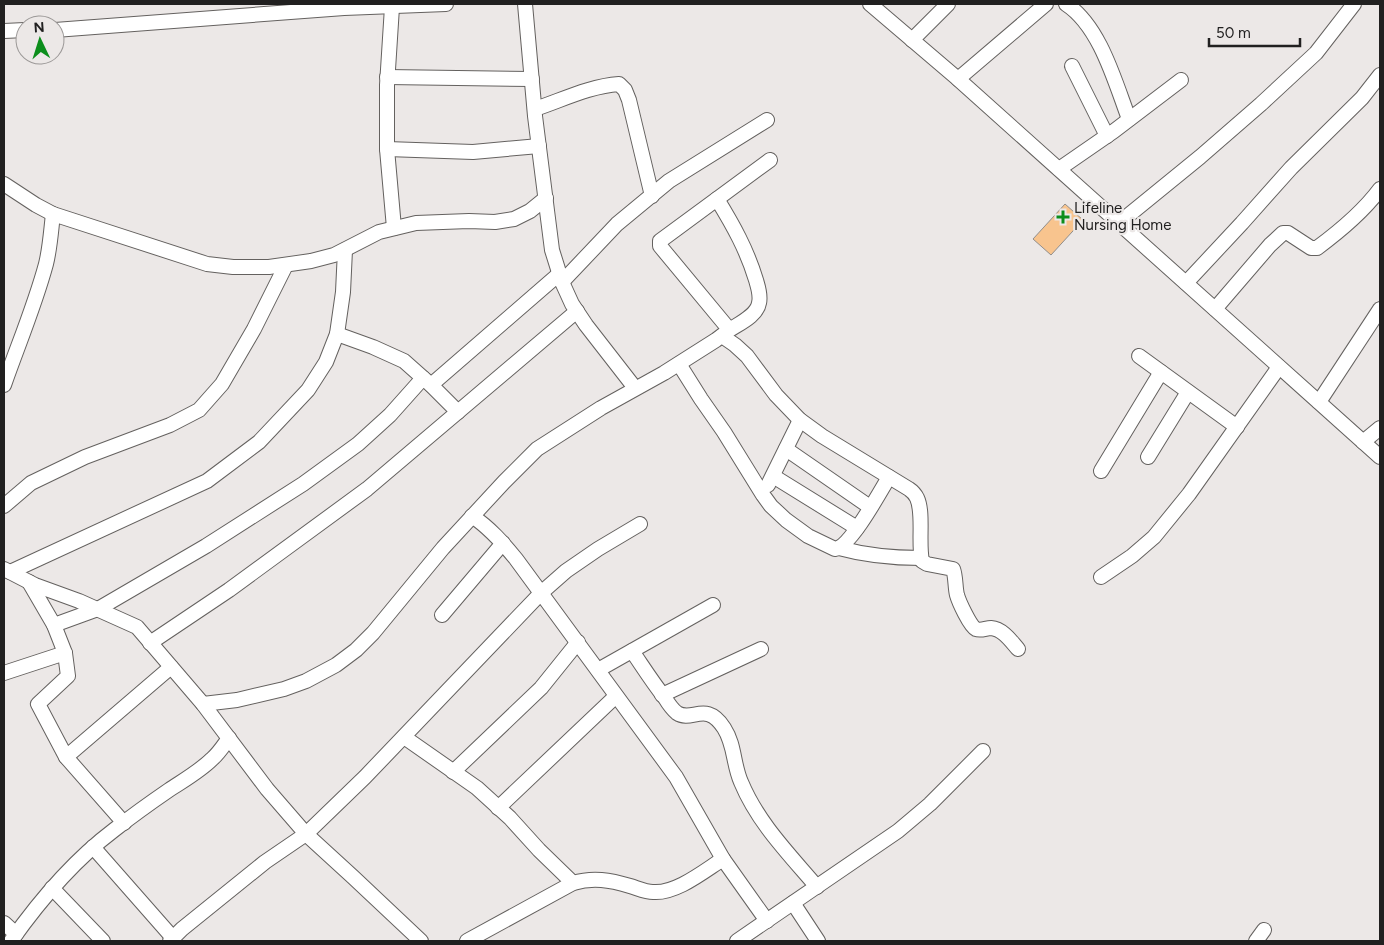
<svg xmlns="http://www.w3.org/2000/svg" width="1384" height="945" font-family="Figtree,sans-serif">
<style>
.building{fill:#f8c48e;stroke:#918e8c}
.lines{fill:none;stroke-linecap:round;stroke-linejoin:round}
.street-casing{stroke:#64615f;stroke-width:16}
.street{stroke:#fff;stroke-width:14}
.poi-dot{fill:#0c8e1c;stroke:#ece8e7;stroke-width:2}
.labels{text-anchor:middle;stroke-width:4.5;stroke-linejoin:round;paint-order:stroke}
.poi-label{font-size:15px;fill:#212020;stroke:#ece8e7;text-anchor:start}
</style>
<rect width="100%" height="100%" fill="#ece8e7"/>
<polygon class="building" points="1065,204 1083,220 1051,255 1033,239"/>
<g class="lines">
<g class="street-casing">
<g id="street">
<polyline points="525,4 535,116 552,250 562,282 572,304 586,325 635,388"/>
<polyline points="870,4 958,79 1380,457"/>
<path d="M1066 4C1100 26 1115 82 1129 119"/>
<polyline points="392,7 387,85 387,149 394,228"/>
<polyline points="55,30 344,8 446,4"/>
<polyline points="4,31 25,30"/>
<polyline points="912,40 948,4"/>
<polyline points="1072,66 1107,136"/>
<polyline points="387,77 532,79"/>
<polyline points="958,79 1046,4"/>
<path d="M535 109C562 100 590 86 619 84L625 90 629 100 652 196"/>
<polyline points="387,149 473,152 539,146"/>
<polyline points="1059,169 1114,131 1181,80"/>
<polyline points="4,184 36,205 53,214 207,264 233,267 269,267 311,261 334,255 379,232 416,223 469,221 495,222 514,219 530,211 546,198"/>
<path d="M717 199C733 225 747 250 756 280 758 287 761 295 759 303 757 316 738 324 728 331"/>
<polyline points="1119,223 1200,157 1261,104 1316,53 1354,4"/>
<polyline points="562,282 617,224 669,181 767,120"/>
<polyline points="1186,283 1242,223 1291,168 1362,98 1380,75"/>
<path d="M1215 309 1270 245 1283 233H1288L1311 248H1317C1340 231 1363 212 1380 189"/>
<polyline points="337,334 373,347 404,361 431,385 458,412"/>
<path d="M722 336 735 345 747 356 776 395 800 420 822 436 909 489C912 491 915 494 917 498 924 513 918 543 922 561L927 564 953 569C956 577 955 587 957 595 959 602 970 626 976 629 981 631 986 628 991 628 1003 629 1011 641 1018 649"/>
<polyline points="1139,356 1237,427"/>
<path d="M679 364 701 399 724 432 763 495 771 506 786 520 808 536 835 549C850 547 880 492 889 477"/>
<path d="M4 385C18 345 35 305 46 264 50 248 51 231 53 214"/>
<polyline points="431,385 559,274"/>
<polyline points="1319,402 1380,309"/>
<polyline points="1363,442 1380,428"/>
<polyline points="786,449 870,507"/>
<polyline points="1148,457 1188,392"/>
<polyline points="1101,471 1161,372"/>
<polyline points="773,476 857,528"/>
<polyline points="768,485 800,420"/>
<polyline points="4,506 31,483 85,457 170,425 199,410 222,384 254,329 286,265"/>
<path d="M472 516C490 528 503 543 516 559L676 777 723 859 767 921"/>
<path d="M839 548C868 556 892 558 921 558"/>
<polyline points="4,569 35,585 79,601 137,627 203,704 267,789 306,834 353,877 421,941"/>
<polyline points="10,572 207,481 259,442 308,390 326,362 337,334 343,292 345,250"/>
<polyline points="1101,577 1132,556 1154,537 1189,494 1279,367"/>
<polyline points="442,615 503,543"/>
<polyline points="54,625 98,609 206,546 303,484 358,444 390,415 423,378"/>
<polyline points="150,643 229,590 367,489 577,311"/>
<path d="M632 651C643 667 653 683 665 698 668 703 672 709 677 713 692 723 706 700 724 728 735 745 733 764 741 782 758 823 789 854 817 887"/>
<polyline points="65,653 68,676 38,704 66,757 124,823"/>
<polyline points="598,670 713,605"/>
<polyline points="4,673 65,653 54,625 29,582"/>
<polyline points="662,695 761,649"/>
<polyline points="203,704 237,700 284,689 306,681 336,665 356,650 373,633 443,548 504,482 537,449 601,408 664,373 716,340 728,331 728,328 660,246 660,241 770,160"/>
<polyline points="404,737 477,788 510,818 539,850 573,883"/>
<polyline points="66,757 171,667"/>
<polyline points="453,772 541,688 578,642"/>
<polyline points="498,808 616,696"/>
<polyline points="93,847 173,938"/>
<polyline points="52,888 103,941"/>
<polyline points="793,903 818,941"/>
<polyline points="4,923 16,934"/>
<path d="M11 941C40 900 73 861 114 830 132 816 150 803 169 790 184 780 200 771 212 759 219 753 224 745 229 738"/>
<polyline points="170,941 182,929 265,862 306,834 365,777 541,593 566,571 598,549 640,524"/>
<path d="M467 941 573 883C593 877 610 880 630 886 637 888 646 892 653 892 676 894 704 871 723 859"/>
<polyline points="737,941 898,831 930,804 983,751"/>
<polyline points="1256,941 1264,930"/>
</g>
</g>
<use href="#street" class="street"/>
</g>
<path class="poi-dot" d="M1060.5 209.5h5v5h5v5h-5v5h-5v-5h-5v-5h5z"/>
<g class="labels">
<g class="poi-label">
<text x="1074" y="213">Lifeline<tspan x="1074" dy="17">Nursing Home</tspan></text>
</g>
</g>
<rect width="1384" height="945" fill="none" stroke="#212020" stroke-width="10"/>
<g transform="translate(40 40) rotate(356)"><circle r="24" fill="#ece8e7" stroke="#9b9897"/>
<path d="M0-4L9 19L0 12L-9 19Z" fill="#0c8e1c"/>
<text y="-8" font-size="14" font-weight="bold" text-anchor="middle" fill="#212020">N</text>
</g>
<path d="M1209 38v8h91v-8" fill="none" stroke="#212020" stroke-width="2.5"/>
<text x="1216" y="38" font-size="15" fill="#212020" stroke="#ece8e7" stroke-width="4" paint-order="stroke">50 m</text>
</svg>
